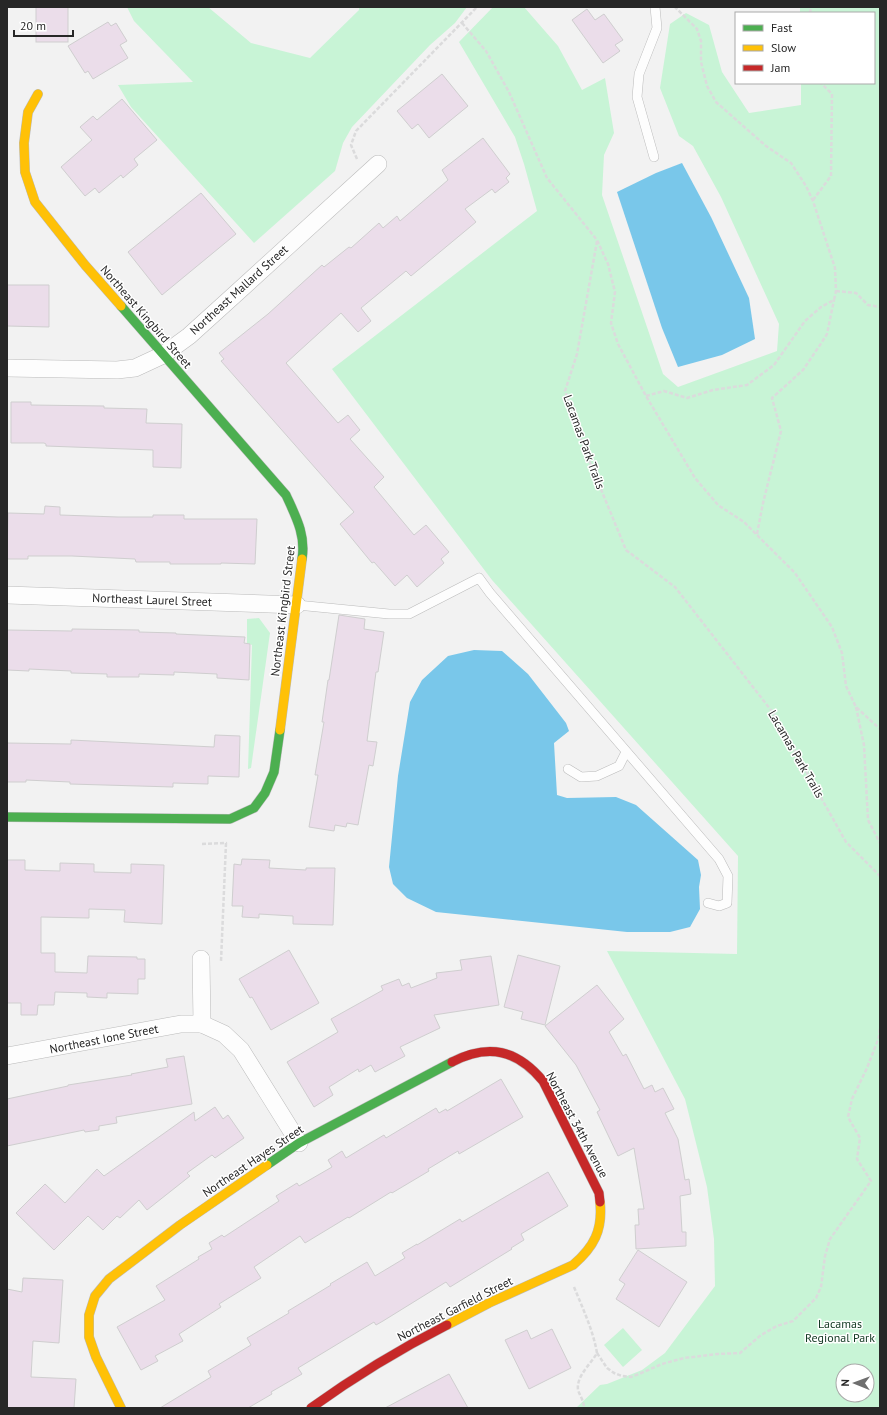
<svg xmlns="http://www.w3.org/2000/svg" width="887" height="1415" font-family="'PT Sans',sans-serif">
<style>
.green{fill:#c8f4d6;fill-rule:evenodd}
.water{fill:#79c7ea}
.building{fill:#ebddea;stroke:#cfcecf}
.lines{fill:none;stroke-linecap:round;stroke-linejoin:round}
.lane-casing{stroke:#bbb;stroke-width:10}
.street-casing{stroke:#bbb;stroke-width:18}
.fast-casing{stroke:#bbb;stroke-width:10}
.slow-casing{stroke:#bbb;stroke-width:10}
.jam-casing{stroke:#bbb;stroke-width:10}
.path{stroke:#dbdbdc;stroke-width:2.5;stroke-dasharray:4 2;stroke-linecap:butt}
.lane{stroke:#fdfdfd;stroke-width:9}
.street{stroke:#fdfdfd;stroke-width:17}
.fast{stroke:#4caf50;stroke-width:9}
.slow{stroke:#ffc107;stroke-width:9}
.jam{stroke:#c62828;stroke-width:9}
.labels{text-anchor:middle;stroke-width:3;stroke-linejoin:round;paint-order:stroke}
.street-label{font-size:12px;fill:#272727;stroke:#fff}
.park-label{font-size:12px;fill:#113821;stroke:#fff}
</style>
<rect width="100%" height="100%" fill="#f2f2f2"/>
<g class="green">
<polygon points="127,7 208,7 251,43 310,58 359,10 359,7 467,7 455,23 430,45 352,127 343,143 335,171 254,243 131,107 118,85 193,82 134,21"/>
<path d="M493 7H524L558 46 582 90 605 78 614 133 604 155 602 195 663 374 678 387 777 351 779 324 721 197 693 146 679 136 660 88 670 24 686 13 709 25 722 72 749 113 801 105V83H874V13H800V7H880V1408H576L600 1385 607 1384 642 1370 665 1353 715 1286 714 1239 707 1187 685 1099 607 951 737 954 738 856 492 580 332 369 537 211 524 164 515 137 459 42ZM843 1371H867V1395H843Z"/>
<polygon points="259,618 270,633 251,768 248,769 252,645 247,643 247,619"/>
<polygon points="623,1328 642,1350 623,1367 604,1345"/>
</g>
<g class="water">
<polygon points="682,163 711,217 749,298 755,339 722,355 678,367 662,328 617,192 656,173"/>
<polygon points="474,650 502,651 528,674 566,723 569,731 554,743 557,795 567,798 616,797 636,805 698,860 701,875 699,887 700,909 690,927 670,932 627,932 436,912 407,898 393,884 389,867 398,776 410,702 422,680 448,656"/>
</g>
<g class="building">
<rect x="36" y="7" width="32" height="35"/>
<polygon points="587,9 595,20 604,14 623,40 615,45 620,51 603,63 572,20"/>
<polygon points="108,22 111,26 116,23 127,41 120,45 128,58 93,79 88,71 85,73 68,46"/>
<polygon points="442,74 468,106 429,138 418,124 412,129 397,111"/>
<polygon points="122,99 157,140 134,159 138,165 123,178 121,175 99,193 95,188 85,196 61,167 92,140 80,127 93,116 97,120"/>
<polygon points="483,138 510,174 506,178 509,182 495,193 492,189 465,209 476,222 411,276 406,271 361,308 371,321 358,332 341,313 286,363 338,423 348,415 360,430 350,439 384,477 374,487 414,535 426,525 449,552 441,559 444,563 417,587 407,575 395,586 374,562 372,563 340,524 354,512 221,361 224,359 219,353 268,314 322,265 324,267 349,247 351,248 379,223 383,228 397,216 400,221 448,180 442,170"/>
<polygon points="201,193 236,234 162,295 128,252"/>
<polygon points="7,285 49,285 49,327 7,326"/>
<polygon points="11,402 31,402 31,405 104,406 104,408 147,409 146,423 182,424 181,468 153,467 153,450 46,446 46,444 44,443 11,443"/>
<polygon points="45,506 60,507 60,515 118,517 153,517 153,515 184,515 184,519 257,519 255,564 221,563 221,564 170,564 170,562 136,562 135,559 72,556 28,556 28,559 7,559 8,513 44,514"/>
<polygon points="339,615 365,619 364,629 384,632 378,672 376,672 367,741 377,742 373,766 369,765 358,825 347,823 346,827 335,825 334,831 309,827 318,775 315,775 324,722 322,722 328,680 329,680"/>
<polygon points="72,629 139,630 139,632 176,633 176,634 245,637 244,643 250,644 249,680 217,678 217,674 174,672 174,675 139,674 139,677 107,677 107,674 71,673 71,671 29,669 29,671 7,670 7,630 72,631"/>
<polygon points="215,735 240,736 239,777 208,776 208,784 173,783 173,787 70,784 70,782 26,780 26,782 7,782 7,743 71,744 71,740 214,747"/>
<polygon points="242,859 270,860 269,868 306,870 306,868 335,868 333,925 293,924 293,916 259,914 259,918 242,917 243,906 232,906 234,864 241,865"/>
<polygon points="7,860 25,860 25,870 60,871 60,863 94,864 94,872 131,873 131,864 164,865 162,924 124,922 125,910 89,909 89,918 41,917 41,953 55,953 55,972 87,973 88,956 137,957 137,959 145,959 145,979 138,979 138,994 107,993 107,998 87,997 87,993 55,992 54,1005 38,1005 37,1015 21,1015 21,1003 7,1003"/>
<polygon points="289,950 319,1003 271,1030 252,997 250,998 239,979"/>
<polygon points="518,955 560,966 545,1025 521,1019 523,1012 504,1007"/>
<polygon points="491,956 499,1005 434,1015 440,1028 400,1047 405,1056 375,1072 371,1065 359,1072 358,1069 329,1087 333,1095 314,1107 287,1062 338,1032 331,1019 383,990 381,986 399,979 402,986 409,983 411,988 437,978 436,973 462,970 460,960"/>
<polygon points="597,985 624,1019 609,1032 623,1056 626,1054 644,1089 652,1085 655,1092 663,1088 674,1109 665,1113 678,1139 685,1180 689,1179 691,1194 680,1196 682,1232 686,1232 686,1246 636,1249 635,1225 639,1225 638,1209 644,1209 634,1148 618,1156 597,1112 600,1110 576,1065 545,1026"/>
<polygon points="184,1056 192,1104 116,1117 117,1123 99,1126 99,1130 85,1132 84,1130 7,1146 7,1099 68,1086 68,1085 132,1075 131,1074 168,1067 166,1059"/>
<polygon points="501,1079 523,1117 459,1154 458,1151 428,1169 429,1171 392,1193 391,1192 349,1218 348,1217 305,1243 300,1236 254,1267 261,1278 219,1304 221,1307 179,1334 183,1341 155,1356 158,1361 141,1370 117,1327 165,1300 156,1286 199,1259 198,1257 212,1249 209,1243 222,1235 224,1237 279,1201 276,1196 297,1183 299,1186 332,1167 328,1160 342,1151 346,1158 384,1135 386,1138 436,1108 439,1113 446,1109 447,1111"/>
<polygon points="215,1107 223,1119 228,1115 244,1138 215,1158 212,1155 187,1173 190,1176 147,1210 139,1200 120,1218 117,1216 103,1230 88,1216 54,1250 16,1213 45,1184 65,1203 97,1169 104,1176 194,1112 195,1121"/>
<polygon points="548,1172 568,1206 521,1234 524,1240 511,1248 512,1249 450,1287 446,1282 383,1321 376,1325 374,1322 298,1368 302,1374 271,1392 272,1394 248,1408 160,1408 211,1377 208,1371 251,1345 247,1338 289,1313 288,1311 331,1285 330,1284 367,1262 375,1276 405,1258 402,1253 417,1244 417,1245 460,1219 462,1222"/>
<polygon points="638,1250 687,1282 659,1327 616,1299 625,1284 619,1280"/>
<polygon points="23,1278 63,1280 59,1343 33,1341 31,1377 76,1379 74,1408 7,1408 7,1289 22,1292"/>
<polygon points="552,1329 571,1368 529,1389 505,1340 527,1330 531,1339"/>
<polygon points="449,1374 468,1408 385,1408"/>
</g>
<g class="lines">
<g class="lane-casing">
<g id="lane">
<polyline points="654,157 637,97 639,74 657,28 655,7"/>
<polyline points="297,605 389,614 409,614 479,578 490,593 719,859 728,876 727,903 719,906 708,903"/>
<polyline points="568,769 581,777 597,776 619,766 626,752"/>
</g>
</g>
<g class="street-casing">
<g id="street">
<polyline points="7,368 117,370 135,368 163,355 189,336 231,298 378,164"/>
<polyline points="7,595 297,605"/>
<polyline points="201,959 202,1024 224,1034 241,1050 299,1143"/>
<polyline points="7,1056 181,1024 202,1024"/>
</g>
</g>
<g class="fast-casing">
<g id="fast">
<path d="M121 306 286 495C296 517 306 535 302 559"/>
<polyline points="7,817 230,819 254,808 265,793 274,772 280,730"/>
<polyline points="267,1165 299,1143 452,1062"/>
</g>
</g>
<g class="slow-casing">
<g id="slow">
<polyline points="38,94 28,112 24,143 25,172 35,202 85,265 121,306"/>
<polyline points="280,730 302,559"/>
<path d="M447 1325 489 1303 573 1265C594 1247 603 1230 600 1202"/>
<polyline points="121,1408 96,1357 89,1337 89,1315 95,1296 109,1279 180,1225 267,1165"/>
</g>
</g>
<g class="jam-casing">
<g id="jam">
<path d="M452 1062C489 1043 517 1050 543 1081L599 1193 600 1202"/>
<path d="M311 1408C354 1377 400 1349 447 1325"/>
</g>
</g>
<g class="path">
<polyline points="810,13 811,7"/>
<polyline points="462,23 486,51 509,92 547,178 597,240 608,264 615,292 611,323 618,344 646,396 695,478 718,505 744,522 795,573 832,627 842,653 846,686 856,707 880,729"/>
<polyline points="357,159 351,145 356,131 477,7"/>
<polyline points="813,200 831,176 832,94 821,83"/>
<polyline points="597,241 577,354 565,391 584,448 626,550 675,587 774,714 846,842 880,876"/>
<polyline points="836,291 856,293 868,305 880,307"/>
<polyline points="646,396 664,391 687,398 713,390 747,385 774,365 805,321 821,307 834,300 836,291 835,268 813,201 806,186 791,163 766,146 716,102 707,86 701,62 701,41 697,29 675,7"/>
<polyline points="757,534 763,503 781,431 772,398 803,370 820,345 827,334 834,300"/>
<polyline points="856,707 864,745 868,820 880,843"/>
<polyline points="202,844 226,843 221,961"/>
<path d="M574 1287C583 1309 593 1330 597 1353 591 1364 576 1376 578 1390 580 1396 584 1401 584 1408"/>
<polyline points="597,1353 607,1368 614,1373 622,1376 631,1377 639,1374 662,1364 684,1358 718,1354 740,1353 761,1335 777,1326 793,1321 816,1298 821,1287 825,1256 830,1239 871,1181 857,1159 860,1138 848,1117 852,1099 867,1068 879,1037 880,1027"/>
</g>
<use href="#lane" class="lane"/>
<use href="#street" class="street"/>
<use href="#fast" class="fast"/>
<use href="#slow" class="slow"/>
<use href="#jam" class="jam"/>
</g>
<g class="labels">
<g class="street-label">
<text transform="translate(239 290) rotate(-42)" y="4">Northeast Mallard Street</text>
<text transform="translate(146 317) rotate(49)" y="4">Northeast Kingbird Street</text>
<text transform="translate(584 442) rotate(70)" y="4">Lacamas Park Trails</text>
<text transform="translate(152 600) rotate(2)" y="4">Northeast Laurel Street</text>
<text transform="translate(283 611) rotate(-83)" y="4">Northeast Kingbird Street</text>
<text transform="translate(796 754) rotate(60)" y="4">Lacamas Park Trails</text>
<text transform="translate(104 1039) rotate(-11)" y="4">Northeast Ione Street</text>
<text transform="translate(577 1125) rotate(62)" y="4">Northeast 34th Avenue</text>
<text transform="translate(253 1161) rotate(-34)" y="4">Northeast Hayes Street</text>
<text transform="translate(455 1309) rotate(-27)" y="4">Northeast Garfield Street</text>
</g>
<g class="park-label">
<text x="840" y="1328">Lacamas<tspan x="840" dy="14">Regional Park</tspan></text>
</g>
</g>
<rect width="887" height="1415" fill="none" stroke="#272727" stroke-width="16"/>
<rect x="735" y="12" width="140" height="72" fill="#ffffff" stroke="#a9a9a9"/>
<rect x="743" y="25" width="20" height="6" fill="#4caf50" stroke="#a9a9a9"/>
<text x="771" y="32" font-size="12" fill="#272727">Fast</text>
<rect x="743" y="45" width="20" height="6" fill="#ffc107" stroke="#a9a9a9"/>
<text x="771" y="52" font-size="12" fill="#272727">Slow</text>
<rect x="743" y="65" width="20" height="6" fill="#c62828" stroke="#a9a9a9"/>
<text x="771" y="72" font-size="12" fill="#272727">Jam</text>
<g transform="translate(855 1383) rotate(271)"><circle r="19" fill="#ffffff" stroke="#a9a9a9"/>
<path d="M0-3L7 15L0 10L-7 15Z" fill="#6e6e6e"/>
<text y="-6" font-size="11" font-weight="bold" text-anchor="middle" fill="#272727">N</text>
</g>
<path d="M14 30v6h59v-6" fill="none" stroke="#272727" stroke-width="2"/>
<text x="20" y="30" font-size="12" fill="#272727" stroke="#ffffff" stroke-width="3" paint-order="stroke">20 m</text>
</svg>
